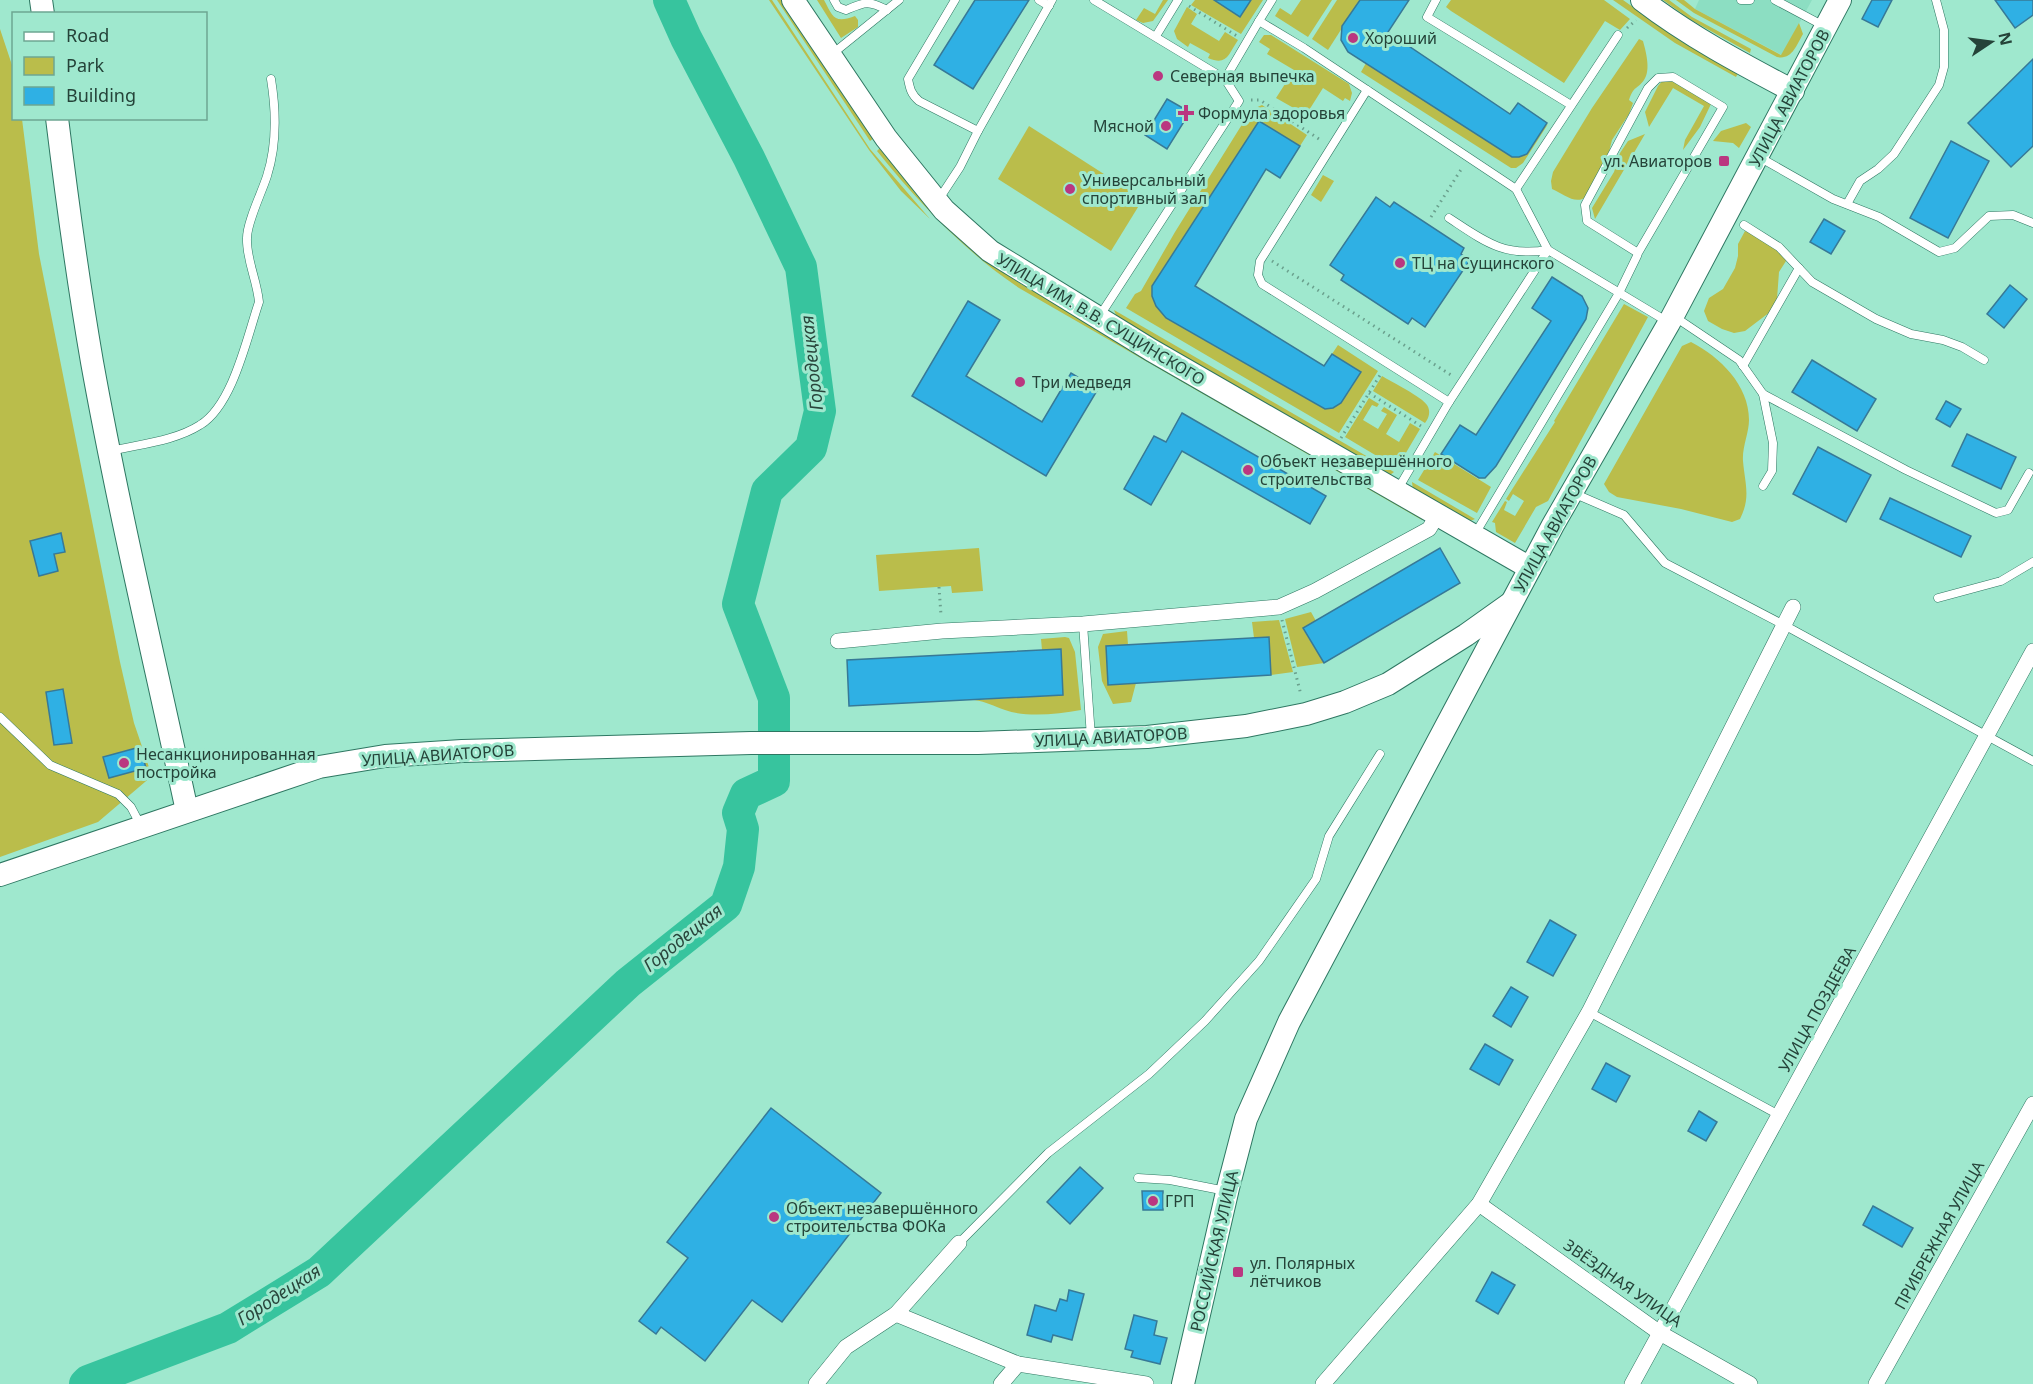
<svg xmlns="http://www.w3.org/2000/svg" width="2033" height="1384" font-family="'Noto Sans',sans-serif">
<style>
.built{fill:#8cdec2}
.green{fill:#babd4b}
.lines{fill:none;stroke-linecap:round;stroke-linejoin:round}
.river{stroke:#37c49e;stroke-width:32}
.building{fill:#2fb0e4;stroke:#377997;stroke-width:1.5}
.lane-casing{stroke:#2e7762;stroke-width:9}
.street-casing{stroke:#2e7762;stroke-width:16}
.secondary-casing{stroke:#2e7762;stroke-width:24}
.path{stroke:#6aa08d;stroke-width:3;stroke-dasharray:1.5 4.5;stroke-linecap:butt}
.lane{stroke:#fff;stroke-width:8}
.street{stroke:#fff;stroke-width:15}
.secondary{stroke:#fff;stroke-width:22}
.poi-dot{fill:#ba3780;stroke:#9fe8ce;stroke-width:2}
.labels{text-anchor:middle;stroke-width:6;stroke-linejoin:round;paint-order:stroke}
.poi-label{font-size:16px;fill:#254339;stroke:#9fe8ce;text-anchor:start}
.street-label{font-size:16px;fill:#254339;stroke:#9fe8ce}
.water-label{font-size:18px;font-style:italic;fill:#29463c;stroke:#9fe8ce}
</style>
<rect width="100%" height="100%" fill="#9fe8ce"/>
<polygon class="built" points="1699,0 1812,0 1782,55 1695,9"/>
<g class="green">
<polygon points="769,0 772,0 870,149 930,219 901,191 869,150"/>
<polygon points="777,0 783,0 874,138 870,141"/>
<path d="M817 0H824C833 17 834 24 855 16L858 20V27L841 38Z"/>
<polygon points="1163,0 1168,0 1153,21 1143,23 1136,20 1144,8 1155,14"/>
<polygon points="1195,0 1215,0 1240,17 1251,0 1263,0 1241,34 1191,5"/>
<polygon points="1301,0 1332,0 1308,37 1275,16 1280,8 1291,15"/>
<polygon points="1337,0 1360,0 1328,50 1312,39"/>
<polygon points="1451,0 1604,0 1630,19 1620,30 1605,21 1564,83 1451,11 1446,7"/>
<polygon points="1613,0 1623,0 1682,42 1738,73 1736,77 1675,43"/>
<polygon points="1663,0 1669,0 1692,17 1751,49 1750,53 1691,20"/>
<path d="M1676 0H1684L1695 9 1781 55 1799 23 1803 34C1796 46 1792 60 1777 57L1694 13Z"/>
<path d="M1187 7 1197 14 1191 24 1219 41 1225 32 1238 40C1228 55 1227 66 1208 58L1210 54 1190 43 1188 47 1177 39 1174 31Z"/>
<polygon points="0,29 13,68 14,118 22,119 39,254 120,662 134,723 152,776 98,822 0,857"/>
<polygon points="1264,35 1271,35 1349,84 1352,93 1350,101 1345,98 1343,101 1323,88 1306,115 1276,98 1294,70 1267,54 1270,49 1259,42"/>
<path d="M1639 39 1643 41C1646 52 1651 70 1644 80 1637 90 1634 85 1629 100L1633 103 1629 114 1612 140 1607 160 1587 196C1576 206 1564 194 1552 189L1551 181 1553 172 1592 108Z"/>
<path d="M1366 63 1512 157C1532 159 1536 133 1548 124L1523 163 1516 168H1511L1361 72Z"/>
<polygon points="1664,79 1674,80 1711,104 1700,127 1683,150 1685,140 1704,106 1673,88 1649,127 1645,112 1658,86"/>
<path d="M1262 105 1307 135 1300 146 1259 121 1152 286C1152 300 1157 307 1166 318L1325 409C1344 406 1352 386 1361 372L1332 354 1338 345 1378 371 1339 433 1126 308 1135 294 1141 291 1175 232 1251 110Z"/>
<polygon points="1746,123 1751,127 1739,148 1733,143 1713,141 1721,131"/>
<polygon points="1029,126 1143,199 1111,251 998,179"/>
<polygon points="1645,134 1595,219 1592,208 1614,172 1620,153 1628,141"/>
<path d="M881 147 998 268 1021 284 1420 515 1422 520 1019 288C963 250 919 203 877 151Z"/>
<polygon points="1323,175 1334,181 1321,202 1311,195"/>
<path d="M1745 231C1760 237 1780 244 1786 261L1779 272 1777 299 1770 312 1745 331 1734 333 1722 329 1708 321 1704 311 1709 298 1723 289 1735 268 1738 256V244Z"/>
<polygon points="1624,304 1648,317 1548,501 1536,507 1515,543 1496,532 1495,523 1492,522 1505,501 1507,502 1504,510 1515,516 1524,501 1513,494 1509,501 1506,499 1555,422 1554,421"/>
<polygon points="1114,310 1394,472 1390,475 1123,322 1116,315"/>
<path d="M1691 342C1720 357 1749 385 1749 420 1749 433 1742 447 1743 461 1745 484 1751 497 1740 519L1732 522 1681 509 1617 497 1609 492 1604 484 1682 346Z"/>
<path d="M1382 376C1392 382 1422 397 1427 405 1431 411 1429 418 1425 423L1373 391Z"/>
<polygon points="1369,398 1379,404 1377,407 1372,405 1363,420 1378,429 1387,414 1381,411 1384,407 1397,415 1386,434 1399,442 1410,423 1420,429 1397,468 1345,437"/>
<polygon points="1435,452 1491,487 1477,513 1418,480"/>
<polygon points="1412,482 1475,519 1468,522 1413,490"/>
<polygon points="979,548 983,591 952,593 951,586 879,591 876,555"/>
<polygon points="1311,612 1316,621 1303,629 1324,663 1297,667 1285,619"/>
<polygon points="1279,620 1293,672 1271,675 1269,637 1254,638 1252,622"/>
<polygon points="1127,631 1128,645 1106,647 1108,685 1136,683 1131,702 1113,704 1102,681 1098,647 1103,634"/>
<path d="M1065 637 1069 638 1075 652 1081 710C1057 714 1028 718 1005 710 993 706 987 702 974 700L1063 695 1061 649 1042 650 1041 639Z"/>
</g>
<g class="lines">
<polyline class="river" points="85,1384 88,1381 228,1328 319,1272 628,983 726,905 739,867 743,829 738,813 746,794 774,781 774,698 738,604 767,491 811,448 820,411 801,267 749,158 686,38 669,0"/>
</g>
<g class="building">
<polygon points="975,0 1029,0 973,89 934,65"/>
<polygon points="1214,0 1251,0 1240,17"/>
<polygon points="1360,0 1409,0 1388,32 1510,114 1518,103 1547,123 1527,154 1519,157 1512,157 1348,52 1341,40 1342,26"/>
<polygon points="1872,0 1892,0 1878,27 1862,19"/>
<polygon points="1995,0 2033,0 2033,15 2015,28"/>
<polygon points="2033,59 2033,146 2011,167 1968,123"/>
<polygon points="1167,99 1190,112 1167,149 1145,135"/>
<polygon points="1259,121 1300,146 1280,178 1266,169 1195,286 1324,366 1332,354 1361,372 1341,403 1333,408 1325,409 1166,318 1156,306 1152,296 1152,286"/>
<polygon points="1951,141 1989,161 1948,238 1910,218"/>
<polygon points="1376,197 1390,207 1394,202 1464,248 1461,254 1470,260 1425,327 1412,318 1408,324 1341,280 1344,275 1330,265"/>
<polygon points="1824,219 1845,231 1831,254 1810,242"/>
<polygon points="1552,277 1582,296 1588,308 1586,319 1496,466 1485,478 1479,478 1441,454 1460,425 1476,435 1551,321 1532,308"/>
<polygon points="2010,285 2027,299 2004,328 1987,314"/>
<polygon points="968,301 1000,320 966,376 1042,422 1071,373 1098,389 1046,476 912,396"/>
<polygon points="1812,360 1876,399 1857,431 1792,392"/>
<polygon points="1946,401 1961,409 1950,427 1936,419"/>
<polygon points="1182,413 1326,496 1310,524 1182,451 1151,505 1124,489 1154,436 1166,442"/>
<polygon points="1967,434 2016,457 2001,489 1952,466"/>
<polygon points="1818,447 1871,475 1846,522 1793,494"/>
<polygon points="1890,498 1971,536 1961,557 1880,519"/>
<polygon points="61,533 65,552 54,554 58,571 39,576 30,541"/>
<polygon points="1440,548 1460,583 1324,663 1303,628"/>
<polygon points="1269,637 1271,675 1108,685 1106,646"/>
<polygon points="1061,649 1063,695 849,706 847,660"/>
<polygon points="63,689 72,743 54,745 46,692"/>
<polygon points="140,747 146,768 109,778 103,757"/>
<polygon points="1550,920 1576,935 1553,976 1527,962"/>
<polygon points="1511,987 1528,997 1511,1027 1493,1016"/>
<polygon points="1485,1044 1513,1060 1499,1085 1470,1069"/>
<polygon points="1606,1063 1630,1076 1616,1102 1592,1089"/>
<polygon points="771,1108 881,1193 782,1322 752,1300 705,1361 661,1327 656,1334 639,1321 688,1258 667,1242"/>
<polygon points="1699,1111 1717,1122 1706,1141 1688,1131"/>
<polygon points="1080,1167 1103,1188 1070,1224 1047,1202"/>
<polygon points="1142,1191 1163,1191 1163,1210 1143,1210"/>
<polygon points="1873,1206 1913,1228 1902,1247 1863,1225"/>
<polygon points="1492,1272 1515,1285 1498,1314 1476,1301"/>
<polygon points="1069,1290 1084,1294 1072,1340 1053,1335 1051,1342 1027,1335 1035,1305 1056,1311 1060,1299 1067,1301"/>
<polygon points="1134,1315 1157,1321 1154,1335 1167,1338 1160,1364 1131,1357 1133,1351 1125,1349"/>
</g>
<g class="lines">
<g class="lane-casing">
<g id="lane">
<path d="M834 0 838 7 846 10C865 2 868 0 887 10"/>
<path d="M955 0 908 79C910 89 911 94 919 101L978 131"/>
<polyline points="1039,0 1049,6"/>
<polyline points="1094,0 1225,79 1239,101 1099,317"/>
<polyline points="1436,0 1427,17 1571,105"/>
<polyline points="1741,0 1750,0"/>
<polyline points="1775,0 1824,26"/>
<polyline points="1259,21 1272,0"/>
<polyline points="1156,36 1178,0"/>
<polyline points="831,55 899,0"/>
<path d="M1225 79 1259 21 1304 48 1516 189 1548 250C1503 257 1484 241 1449 218"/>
<polyline points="1367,90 1260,261 1258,275 1262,284 1449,402"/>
<polyline points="1759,157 1833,199 1879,217 1939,252 1955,248 1989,216 2013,215 2033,223"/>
<polyline points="1516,189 1618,35"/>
<polyline points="939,199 960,167 978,131 1052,0"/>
<polyline points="1847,204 1860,181 1878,169 1894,154 1939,85 1944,67 1944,30 1936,0"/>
<polyline points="1744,225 1779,247 1812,282 1876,319 1911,334 1943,340 1962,347 1984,360"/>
<polyline points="1675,317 1739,360 1763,394 1906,470 1996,513 2008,510 2029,473"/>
<polyline points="1743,366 1799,268"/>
<polyline points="1763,394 1773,443 1772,471 1763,486"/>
<path d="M111 451C140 444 175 441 200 425 233 405 247 337 259 302 257 280 246 259 247 238 247 222 262 192 267 176 277 145 276 110 271 79"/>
<polyline points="1398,489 1449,402 1548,250 1668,322"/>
<polyline points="1573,493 1624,515 1665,563 1784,625 2033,761"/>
<polyline points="1475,534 1619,293 1637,256 1638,253 1723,107 1673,77 1658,78 1648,88 1585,205 1587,221 1638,253"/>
<polyline points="1938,598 2001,581 2033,562"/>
<polyline points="1083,624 1091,737"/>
<polyline points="0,717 50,765 118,794 131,807 141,826"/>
<polyline points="1589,1012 1779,1115"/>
<polyline points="1138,1178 1170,1180 1226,1191"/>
<polyline points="959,1243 1048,1153 1149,1074 1205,1021 1259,961 1316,879 1329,836 1380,754"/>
</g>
</g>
<g class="street-casing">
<g id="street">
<polyline points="838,641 942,631 1083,624 1279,607 1315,591 1429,529 1438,514"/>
<polyline points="1479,1204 1660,1333 1750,1384"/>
<polyline points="896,1314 1018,1364 1146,1384"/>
<polyline points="816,1384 846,1347 896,1314 959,1243"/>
<polyline points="1001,1384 1018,1364"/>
<polyline points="1323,1384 1479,1204 1589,1012 1793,607"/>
<polyline points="1632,1384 2033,651"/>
<polyline points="1876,1384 2033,1104"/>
</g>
</g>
<g class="secondary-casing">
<g id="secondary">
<polyline points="41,0 43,14"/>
<polyline points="793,0 886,138 944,210 990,251 1151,350 1530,568"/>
<path d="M1642 0C1689 36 1740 63 1793 91"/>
<path d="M57 118C67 200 78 281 92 362 119 512 155 662 187 811"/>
<polyline points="0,875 319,767 385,756 462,751 751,743 978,743 1147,737 1246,726 1306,714 1345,702 1388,684 1466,635 1511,603"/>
<polyline points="1183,1384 1228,1188 1246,1119 1289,1022 1553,525 1669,323 1840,0"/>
</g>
</g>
<g class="path">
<polyline points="1189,6 1237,36"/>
<polyline points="1627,28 1636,20"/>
<polyline points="1251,100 1260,100 1322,141"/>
<polyline points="1431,217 1462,168"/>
<polyline points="1272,261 1451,375"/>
<polyline points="1369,393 1421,426"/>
<polyline points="1341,438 1382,372"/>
<polyline points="939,587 941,615"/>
<polyline points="1282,620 1301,695"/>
</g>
<use href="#lane" class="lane"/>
<use href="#street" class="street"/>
<use href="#secondary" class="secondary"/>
</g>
<g class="poi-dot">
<circle cx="1353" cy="38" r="6"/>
<circle cx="1158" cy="76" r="6"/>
<path d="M1183 104h6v6h6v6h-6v6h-6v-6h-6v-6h6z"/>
<circle cx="1166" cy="126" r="6"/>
<rect x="1718" y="155" width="12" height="12" rx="3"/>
<circle cx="1070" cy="189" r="6"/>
<circle cx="1400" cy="263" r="6"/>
<circle cx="1020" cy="382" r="6"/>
<circle cx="1248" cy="470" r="6"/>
<circle cx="124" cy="763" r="6"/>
<circle cx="1153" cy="1201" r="6"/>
<circle cx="774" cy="1217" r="6"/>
<rect x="1232" y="1266" width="12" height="12" rx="3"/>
</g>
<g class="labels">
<g class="poi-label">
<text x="1365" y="44">Хороший</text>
<text x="1170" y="82">Северная выпечка</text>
<text x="1198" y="119">Формула здоровья</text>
<text x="1154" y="132" text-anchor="end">Мясной</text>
<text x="1712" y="167" text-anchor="end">ул. Авиаторов</text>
<text x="1082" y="186">Универсальный<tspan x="1082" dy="18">спортивный зал</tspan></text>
<text x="1412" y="269">ТЦ на Сущинского</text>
<text x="1032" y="388">Три медведя</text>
<text x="1260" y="467">Объект незавершённого<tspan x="1260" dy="18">строительства</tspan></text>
<text x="136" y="760">Несанкционированная<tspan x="136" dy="18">постройка</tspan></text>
<text x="1165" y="1207">ГРП</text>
<text x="786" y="1214">Объект незавершённого<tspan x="786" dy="18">строительства ФОКа</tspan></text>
<text x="1250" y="1269">ул. Полярных<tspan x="1250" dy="18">лётчиков</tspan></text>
</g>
<g class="street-label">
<text transform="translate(1789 98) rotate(-62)" y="6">УЛИЦА АВИАТОРОВ</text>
<text transform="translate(1101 319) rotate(31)" y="6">УЛИЦА ИМ. В.В. СУЩИНСКОГО</text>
<text transform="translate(1555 524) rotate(-61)" y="6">УЛИЦА АВИАТОРОВ</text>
<text transform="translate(1111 737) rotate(-3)" y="6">УЛИЦА АВИАТОРОВ</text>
<text transform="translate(438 755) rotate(-4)" y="6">УЛИЦА АВИАТОРОВ</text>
<text transform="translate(1817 1009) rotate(-61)" y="6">УЛИЦА ПОЗДЕЕВА</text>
<text transform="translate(1939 1235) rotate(-61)" y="6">ПРИБРЕЖНАЯ УЛИЦА</text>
<text transform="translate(1214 1251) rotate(-77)" y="6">РОССИЙСКАЯ УЛИЦА</text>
<text transform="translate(1623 1283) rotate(35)" y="6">ЗВЁЗДНАЯ УЛИЦА</text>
</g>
<g class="water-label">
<text transform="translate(812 363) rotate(-96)" y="6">Городецкая</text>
<text transform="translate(683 938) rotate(-39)" y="6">Городецкая</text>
<text transform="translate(279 1295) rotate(-33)" y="6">Городецкая</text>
</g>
</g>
<rect x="12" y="12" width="195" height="108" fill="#9fe8ce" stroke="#6ea692" stroke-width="1.5"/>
<rect x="24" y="32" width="30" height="9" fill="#ffffff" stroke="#6ea692" stroke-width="1.5"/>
<text x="66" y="42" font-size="18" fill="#254339">Road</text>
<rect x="24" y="57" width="30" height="18" fill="#babd4b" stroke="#6ea692" stroke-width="1.5"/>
<text x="66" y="72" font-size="18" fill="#254339">Park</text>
<rect x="24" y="87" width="30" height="18" fill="#2fb0e4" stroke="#6ea692" stroke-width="1.5"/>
<text x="66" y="102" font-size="18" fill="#254339">Building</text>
<g transform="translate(1991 42) rotate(77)" stroke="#9fe8ce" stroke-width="4.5" paint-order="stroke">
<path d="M0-4.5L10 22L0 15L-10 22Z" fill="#254339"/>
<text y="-9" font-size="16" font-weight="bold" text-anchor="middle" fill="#254339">N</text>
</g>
</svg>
